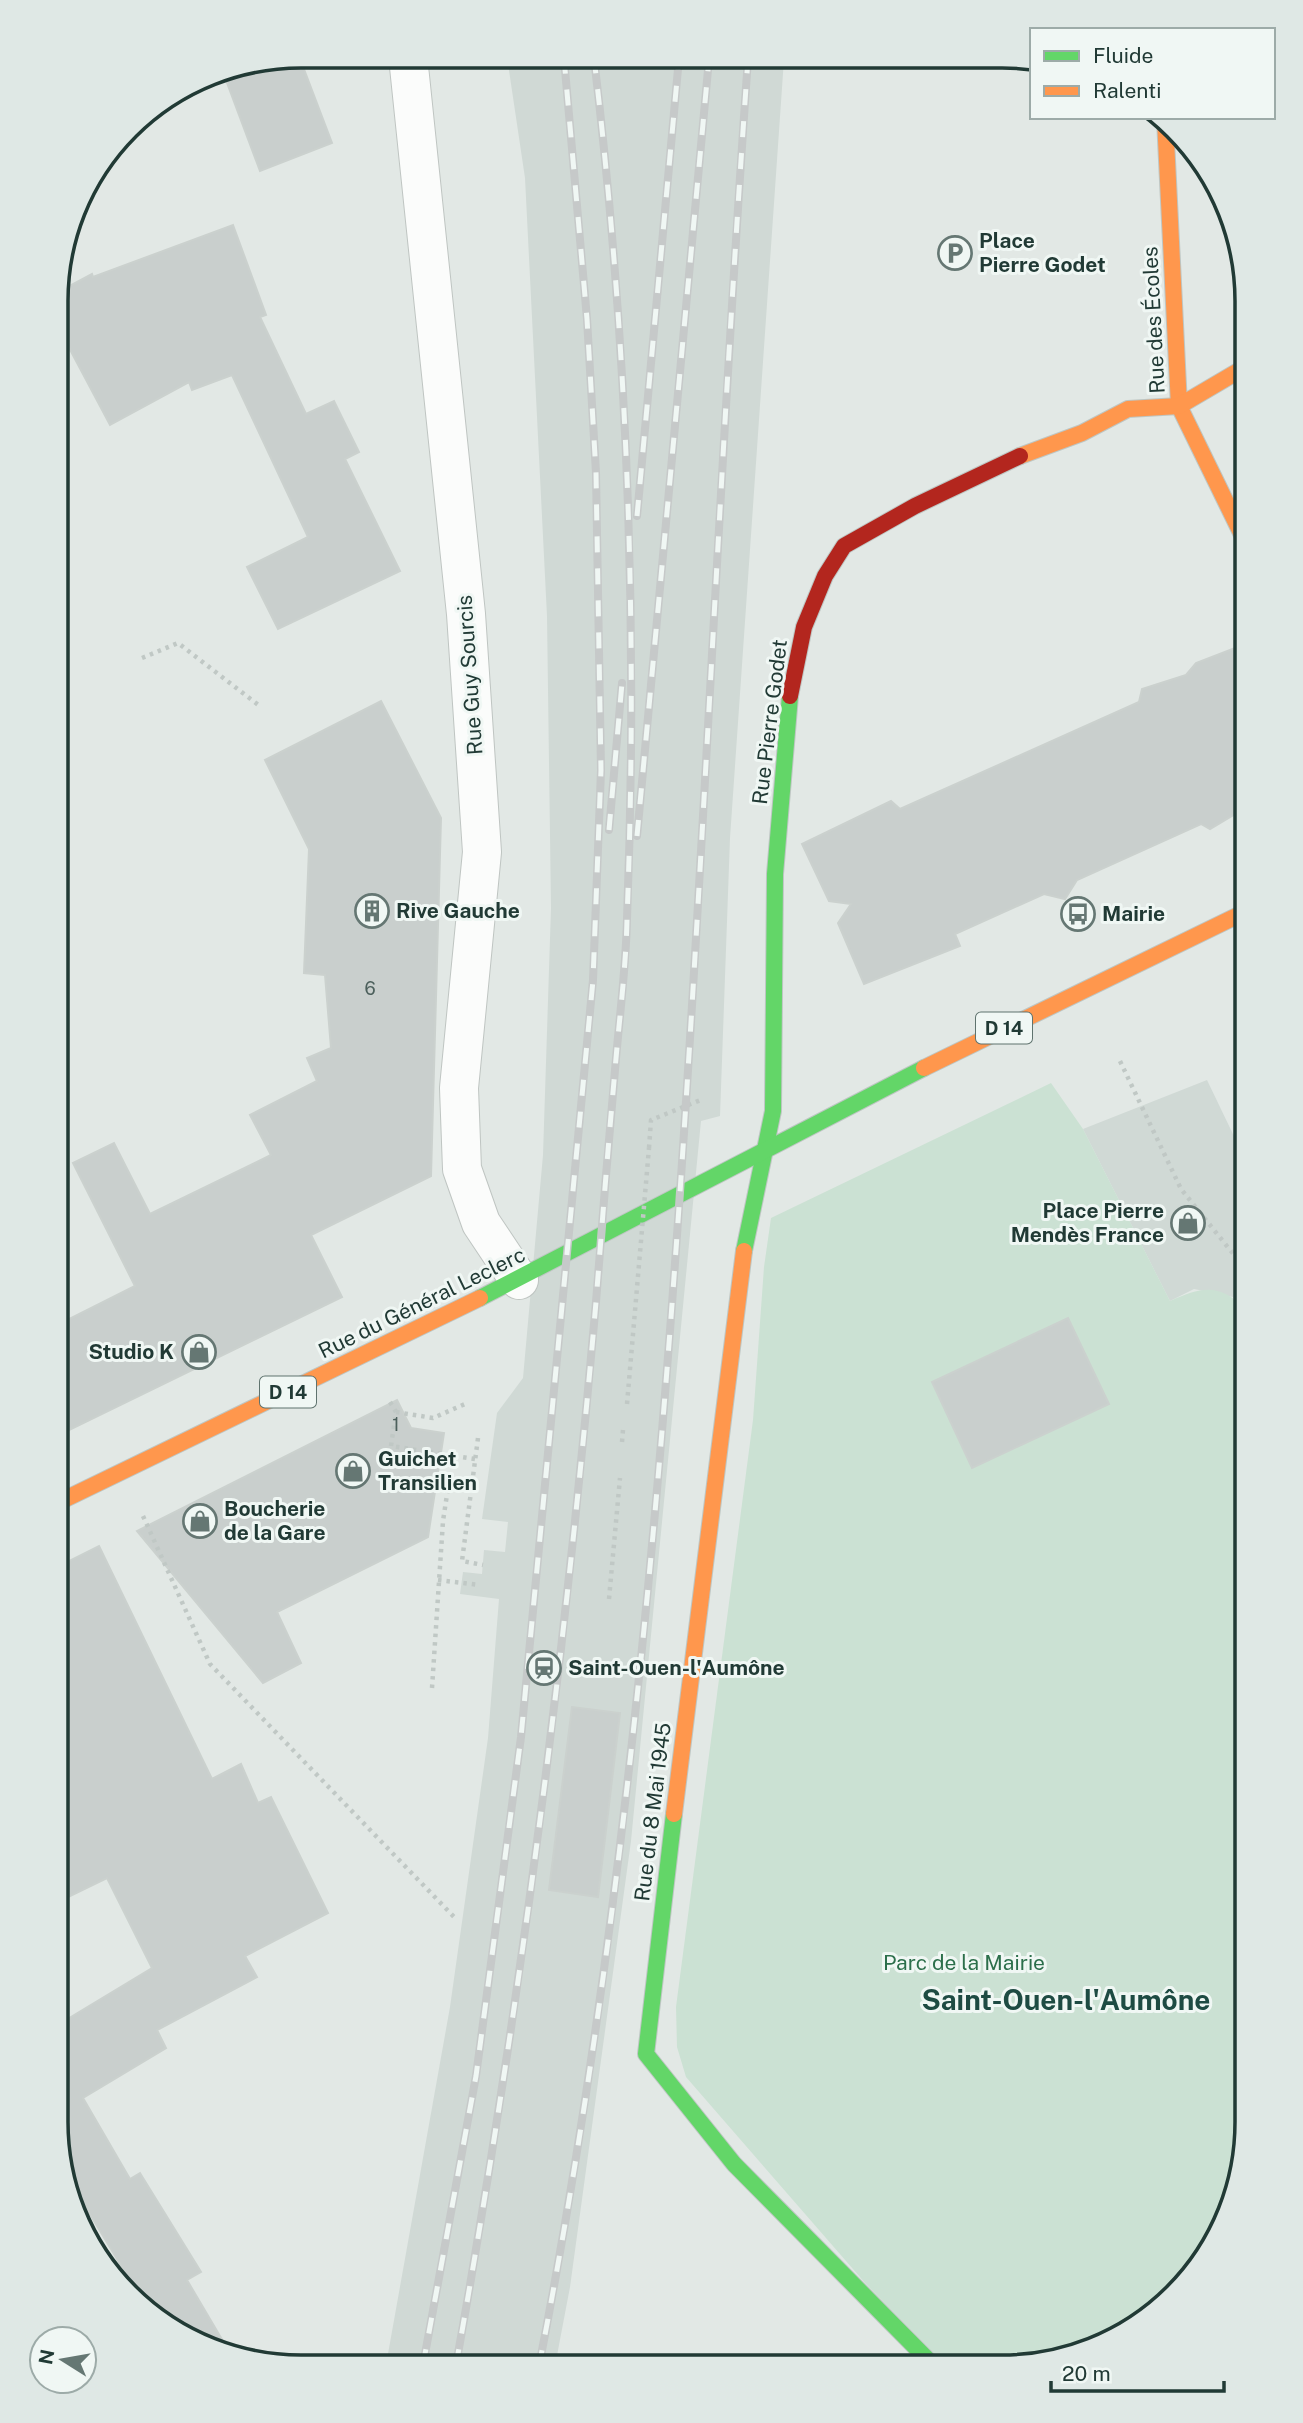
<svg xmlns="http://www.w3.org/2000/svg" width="1303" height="2423" font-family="'Public Sans',sans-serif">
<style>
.built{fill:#d0d9d5}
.green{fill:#cbe1d3}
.building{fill:#c9cfcd;stroke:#cbd1ce;stroke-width:2}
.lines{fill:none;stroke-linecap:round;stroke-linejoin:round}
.street-casing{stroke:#bfc5c2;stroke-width:40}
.fast-casing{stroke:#bec6c3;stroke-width:18}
.slow-casing{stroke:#bec6c3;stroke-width:18}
.jam-casing{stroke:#bec6c3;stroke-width:18}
.path{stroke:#c0c8c5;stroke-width:4.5;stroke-dasharray:3.5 5;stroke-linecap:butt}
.street{stroke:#fbfcfb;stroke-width:38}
.fast{stroke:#63d668;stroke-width:16}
.slow{stroke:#ff974d;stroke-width:16}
.jam{stroke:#b3261e;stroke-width:16}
.rail-casing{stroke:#c6c9c9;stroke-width:8}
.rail{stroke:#f0f7f4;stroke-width:5;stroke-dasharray:16;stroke-linecap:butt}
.path-bridge{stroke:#c0c8c5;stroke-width:4.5;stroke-dasharray:3.5 5;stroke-linecap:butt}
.labels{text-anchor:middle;stroke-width:6;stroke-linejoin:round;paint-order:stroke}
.number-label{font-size:18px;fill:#4c605c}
.shield{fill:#f0f7f4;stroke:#5f736e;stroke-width:2}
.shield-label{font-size:19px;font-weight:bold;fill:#213a35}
.poi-label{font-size:21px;font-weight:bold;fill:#213a35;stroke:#f0f7f4;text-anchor:start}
.street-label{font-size:21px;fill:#213a35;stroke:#f0f7f4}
.park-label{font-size:21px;fill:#2c6f4b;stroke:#f0f7f4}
.district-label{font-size:28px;font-weight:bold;fill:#1e4b43;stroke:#f0f7f4}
.rim{fill:none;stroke:#213a35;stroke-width:3.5}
</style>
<rect width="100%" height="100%" fill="#e2e8e5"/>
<g class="built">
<polygon points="507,57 784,59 730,838 720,1116 701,1121 631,1841 570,2287 555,2366 386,2365 450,2007 488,1738 499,1599 460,1594 463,1572 482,1574 484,1550 505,1552 508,1522 482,1519 497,1413 523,1378 543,1155 551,908 547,616 525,178"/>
<polygon points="1207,1080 1243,1155 1247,1157 1247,1311 1233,1297 1194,1289 1170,1301 1083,1129"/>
</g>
<path class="green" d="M1051 1083 1083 1129 1170 1301C1202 1287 1220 1282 1247 1311L1246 2138C1241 2163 1238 2192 1228 2216 1202 2276 1143 2334 1080 2354 1038 2367 990 2367 947 2367L866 2284 686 2077 677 2047 676 2007 753 1420 764 1267 771 1218Z"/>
<g class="building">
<polygon points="299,56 332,143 260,171 226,80 274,61"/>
<polygon points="233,225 266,315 260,317 306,414 334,401 359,452 345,459 400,571 278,629 247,567 308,537 232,375 192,390 189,382 110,425 58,327 58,292 92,274 93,277"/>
<polygon points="1235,648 1247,673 1247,807 1210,829 1201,824 1077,880 1065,899 1044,894 955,934 960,946 864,984 838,923 851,904 829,901 802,844 891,801 900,809 1139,702 1142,689 1186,675 1196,663"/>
<polygon points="381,701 441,818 431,1176 311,1235 342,1297 57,1436 57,1325 135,1286 73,1163 114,1143 150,1214 271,1155 250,1115 317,1081 307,1058 331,1048 325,975 304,973 309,849 265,760"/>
<polygon points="1068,1318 1109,1404 972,1468 932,1382"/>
<polygon points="397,1400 411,1428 444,1433 428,1537 277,1612 301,1663 263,1683 137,1531"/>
<polygon points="99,1546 212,1779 241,1764 258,1803 271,1797 328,1913 245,1956 257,1977 157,2030 166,2048 83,2098 130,2179 140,2173 201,2272 187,2280 230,2353 193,2342 149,2312 65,2173 56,2121 56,2026 152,1968 107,1878 56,1903 57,1567"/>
<polygon points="572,1707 620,1713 598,1897 549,1890"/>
</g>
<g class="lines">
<g class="street-casing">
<polyline id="street" points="408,57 466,614 482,852 459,1088 462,1169 481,1223 519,1280"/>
</g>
<g class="fast-casing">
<g id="fast">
<polyline points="744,1251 773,1111 775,874 790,696"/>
<polyline points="480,1298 924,1068"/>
<polyline points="674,1814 646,2054 734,2164 935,2367"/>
</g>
</g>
<g class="slow-casing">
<g id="slow">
<polyline points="1165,119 1179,406 1247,545"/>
<polyline points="1020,456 1082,433 1128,409 1179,406 1247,366"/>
<polyline points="924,1068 1247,911"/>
<polyline points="57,1503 480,1298"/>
<polyline points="674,1814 744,1251"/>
</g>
</g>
<g class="jam-casing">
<polyline id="jam" points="790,696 804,627 825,576 844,546 915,506 1020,456"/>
</g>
<g class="path">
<polyline points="142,658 178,643 261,707"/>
<polyline points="1120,1061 1181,1189 1247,1271"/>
<polyline points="649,1148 651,1120 703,1099"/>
<polyline points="390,1402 396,1412 391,1446 475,1459"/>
<polyline points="396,1412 433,1418 465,1404"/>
<polyline points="478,1438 462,1561 483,1565"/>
<polyline points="622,1442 623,1430"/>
<polyline points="143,1516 210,1664 456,1919"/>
<polyline points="438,1580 480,1585"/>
<polyline points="609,1599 620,1478"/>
<polyline points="432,1688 443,1521 453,1455"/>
</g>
<use href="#street" class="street"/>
<use href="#fast" class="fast"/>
<use href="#slow" class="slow"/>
<use href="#jam" class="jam"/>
<g class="rail-casing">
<g id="rail">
<polyline points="637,516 679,58"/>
<polyline points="609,830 622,683"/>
<polyline points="637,836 709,59"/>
<polyline points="423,2365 476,2076 521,1737 593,980 601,770 596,473 587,319 564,58"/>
<path d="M456 2365C519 2013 565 1659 596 1302 602 1225 608 1147 615 1070 619 1020 626 969 627 919 638 631 628 344 594 58"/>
<path d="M539 2366C687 1606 693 828 748 59"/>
</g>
</g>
<use href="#rail" class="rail"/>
<polyline class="path-bridge" points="627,1404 649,1148"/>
</g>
<defs>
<g id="parking-ring" transform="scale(1.75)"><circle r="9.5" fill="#f0f7f4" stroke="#657773" stroke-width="1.5"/><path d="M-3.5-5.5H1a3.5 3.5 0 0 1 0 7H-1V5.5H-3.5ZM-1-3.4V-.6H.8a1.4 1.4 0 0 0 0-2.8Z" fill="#657773"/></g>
<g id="building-ring" transform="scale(1.75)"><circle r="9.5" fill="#f0f7f4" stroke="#657773" stroke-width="1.5"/><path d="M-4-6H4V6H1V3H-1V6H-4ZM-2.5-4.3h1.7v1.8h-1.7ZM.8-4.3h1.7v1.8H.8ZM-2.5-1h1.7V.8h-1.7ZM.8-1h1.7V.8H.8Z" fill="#657773"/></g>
<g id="bus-ring" transform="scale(1.75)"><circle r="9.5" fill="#f0f7f4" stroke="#657773" stroke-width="1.5"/><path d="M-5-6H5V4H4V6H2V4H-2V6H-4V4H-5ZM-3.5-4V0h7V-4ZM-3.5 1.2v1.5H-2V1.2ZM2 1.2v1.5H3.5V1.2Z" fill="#657773"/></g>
<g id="shop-ring" transform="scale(1.75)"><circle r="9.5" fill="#f0f7f4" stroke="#657773" stroke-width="1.5"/><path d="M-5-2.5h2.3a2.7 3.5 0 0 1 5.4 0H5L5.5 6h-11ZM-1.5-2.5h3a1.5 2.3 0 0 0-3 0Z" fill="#657773"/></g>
<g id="station-ring" transform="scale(1.75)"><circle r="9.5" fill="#f0f7f4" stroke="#657773" stroke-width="1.5"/><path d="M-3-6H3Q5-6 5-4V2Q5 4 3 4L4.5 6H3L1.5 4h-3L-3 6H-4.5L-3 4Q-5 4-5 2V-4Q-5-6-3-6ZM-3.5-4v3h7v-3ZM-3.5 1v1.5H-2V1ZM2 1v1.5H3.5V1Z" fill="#657773"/></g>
</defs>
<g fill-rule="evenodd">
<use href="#parking-ring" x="955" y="253"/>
<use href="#building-ring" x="372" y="911"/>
<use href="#bus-ring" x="1078" y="914"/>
<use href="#shop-ring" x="1188" y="1223"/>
<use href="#shop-ring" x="199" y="1352"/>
<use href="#shop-ring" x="353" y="1471"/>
<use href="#shop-ring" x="200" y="1521"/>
<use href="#station-ring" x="544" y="1668"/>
</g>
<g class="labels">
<g class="number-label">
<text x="370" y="995">6</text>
<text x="396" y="1431">1</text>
</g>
<g class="shield">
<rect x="976" y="1012.5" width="56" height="31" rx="5"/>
<rect x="260" y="1376.5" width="56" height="31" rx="5"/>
</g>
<g class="shield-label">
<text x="1004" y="1035">D 14</text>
<text x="288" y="1399">D 14</text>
</g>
<g class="poi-label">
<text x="979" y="248">Place<tspan x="979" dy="24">Pierre Godet</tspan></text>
<text x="396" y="918">Rive Gauche</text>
<text x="1102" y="921">Mairie</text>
<text x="1164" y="1218" text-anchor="end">Place Pierre<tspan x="1164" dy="24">Mendès France</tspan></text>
<text x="174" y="1359" text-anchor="end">Studio K</text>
<text x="378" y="1466">Guichet<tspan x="378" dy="24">Transilien</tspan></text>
<text x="224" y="1516">Boucherie<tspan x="224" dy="24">de la Gare</tspan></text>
<text x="568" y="1675">Saint-Ouen-l'Aumône</text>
</g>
<g class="street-label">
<text transform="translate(1154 320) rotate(-93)" y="7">Rue des Écoles</text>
<text transform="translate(470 675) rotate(-94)" y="7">Rue Guy Sourcis</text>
<text transform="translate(770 722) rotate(-83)" y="7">Rue Pierre Godet</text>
<text transform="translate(422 1303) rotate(-26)" y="7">Rue du Général Leclerc</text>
<text transform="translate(653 1812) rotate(-83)" y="7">Rue du 8 Mai 1945</text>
</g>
<g class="park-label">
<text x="964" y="1970">Parc de la Mairie</text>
</g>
<g class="district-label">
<text x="1066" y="2010">Saint-Ouen-l'Aumône</text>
</g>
</g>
<path d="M0 0H1303V2423H0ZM301 68H1002A233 233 0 0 1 1235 301V2122A233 233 0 0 1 1002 2355H301A233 233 0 0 1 68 2122V301A233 233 0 0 1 301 68Z" fill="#dfe8e5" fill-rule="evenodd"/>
<path class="rim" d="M301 68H1002A233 233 0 0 1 1235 301V2122A233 233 0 0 1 1002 2355H301A233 233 0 0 1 68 2122V301A233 233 0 0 1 301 68Z"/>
<rect x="1030" y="28" width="245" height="91" fill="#f0f7f4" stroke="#9daba8" stroke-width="2"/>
<rect x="1044" y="51" width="35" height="10" fill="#63d668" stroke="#9daba8" stroke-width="2"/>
<text x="1093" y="63" font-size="21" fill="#213a35">Fluide</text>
<rect x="1044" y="86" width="35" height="10" fill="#ff974d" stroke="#9daba8" stroke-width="2"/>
<text x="1093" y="98" font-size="21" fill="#213a35">Ralenti</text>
<g transform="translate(63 2360) rotate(281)"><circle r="33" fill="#f0f7f4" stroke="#9daba8" stroke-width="2"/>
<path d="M0-5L12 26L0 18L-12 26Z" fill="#657773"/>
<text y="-10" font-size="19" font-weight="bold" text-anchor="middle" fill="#213a35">N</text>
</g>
<path d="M1051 2381v10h173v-10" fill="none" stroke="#213a35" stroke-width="3.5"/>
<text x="1062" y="2381" font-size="21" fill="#213a35" stroke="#f0f7f4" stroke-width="5" paint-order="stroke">20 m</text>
</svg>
